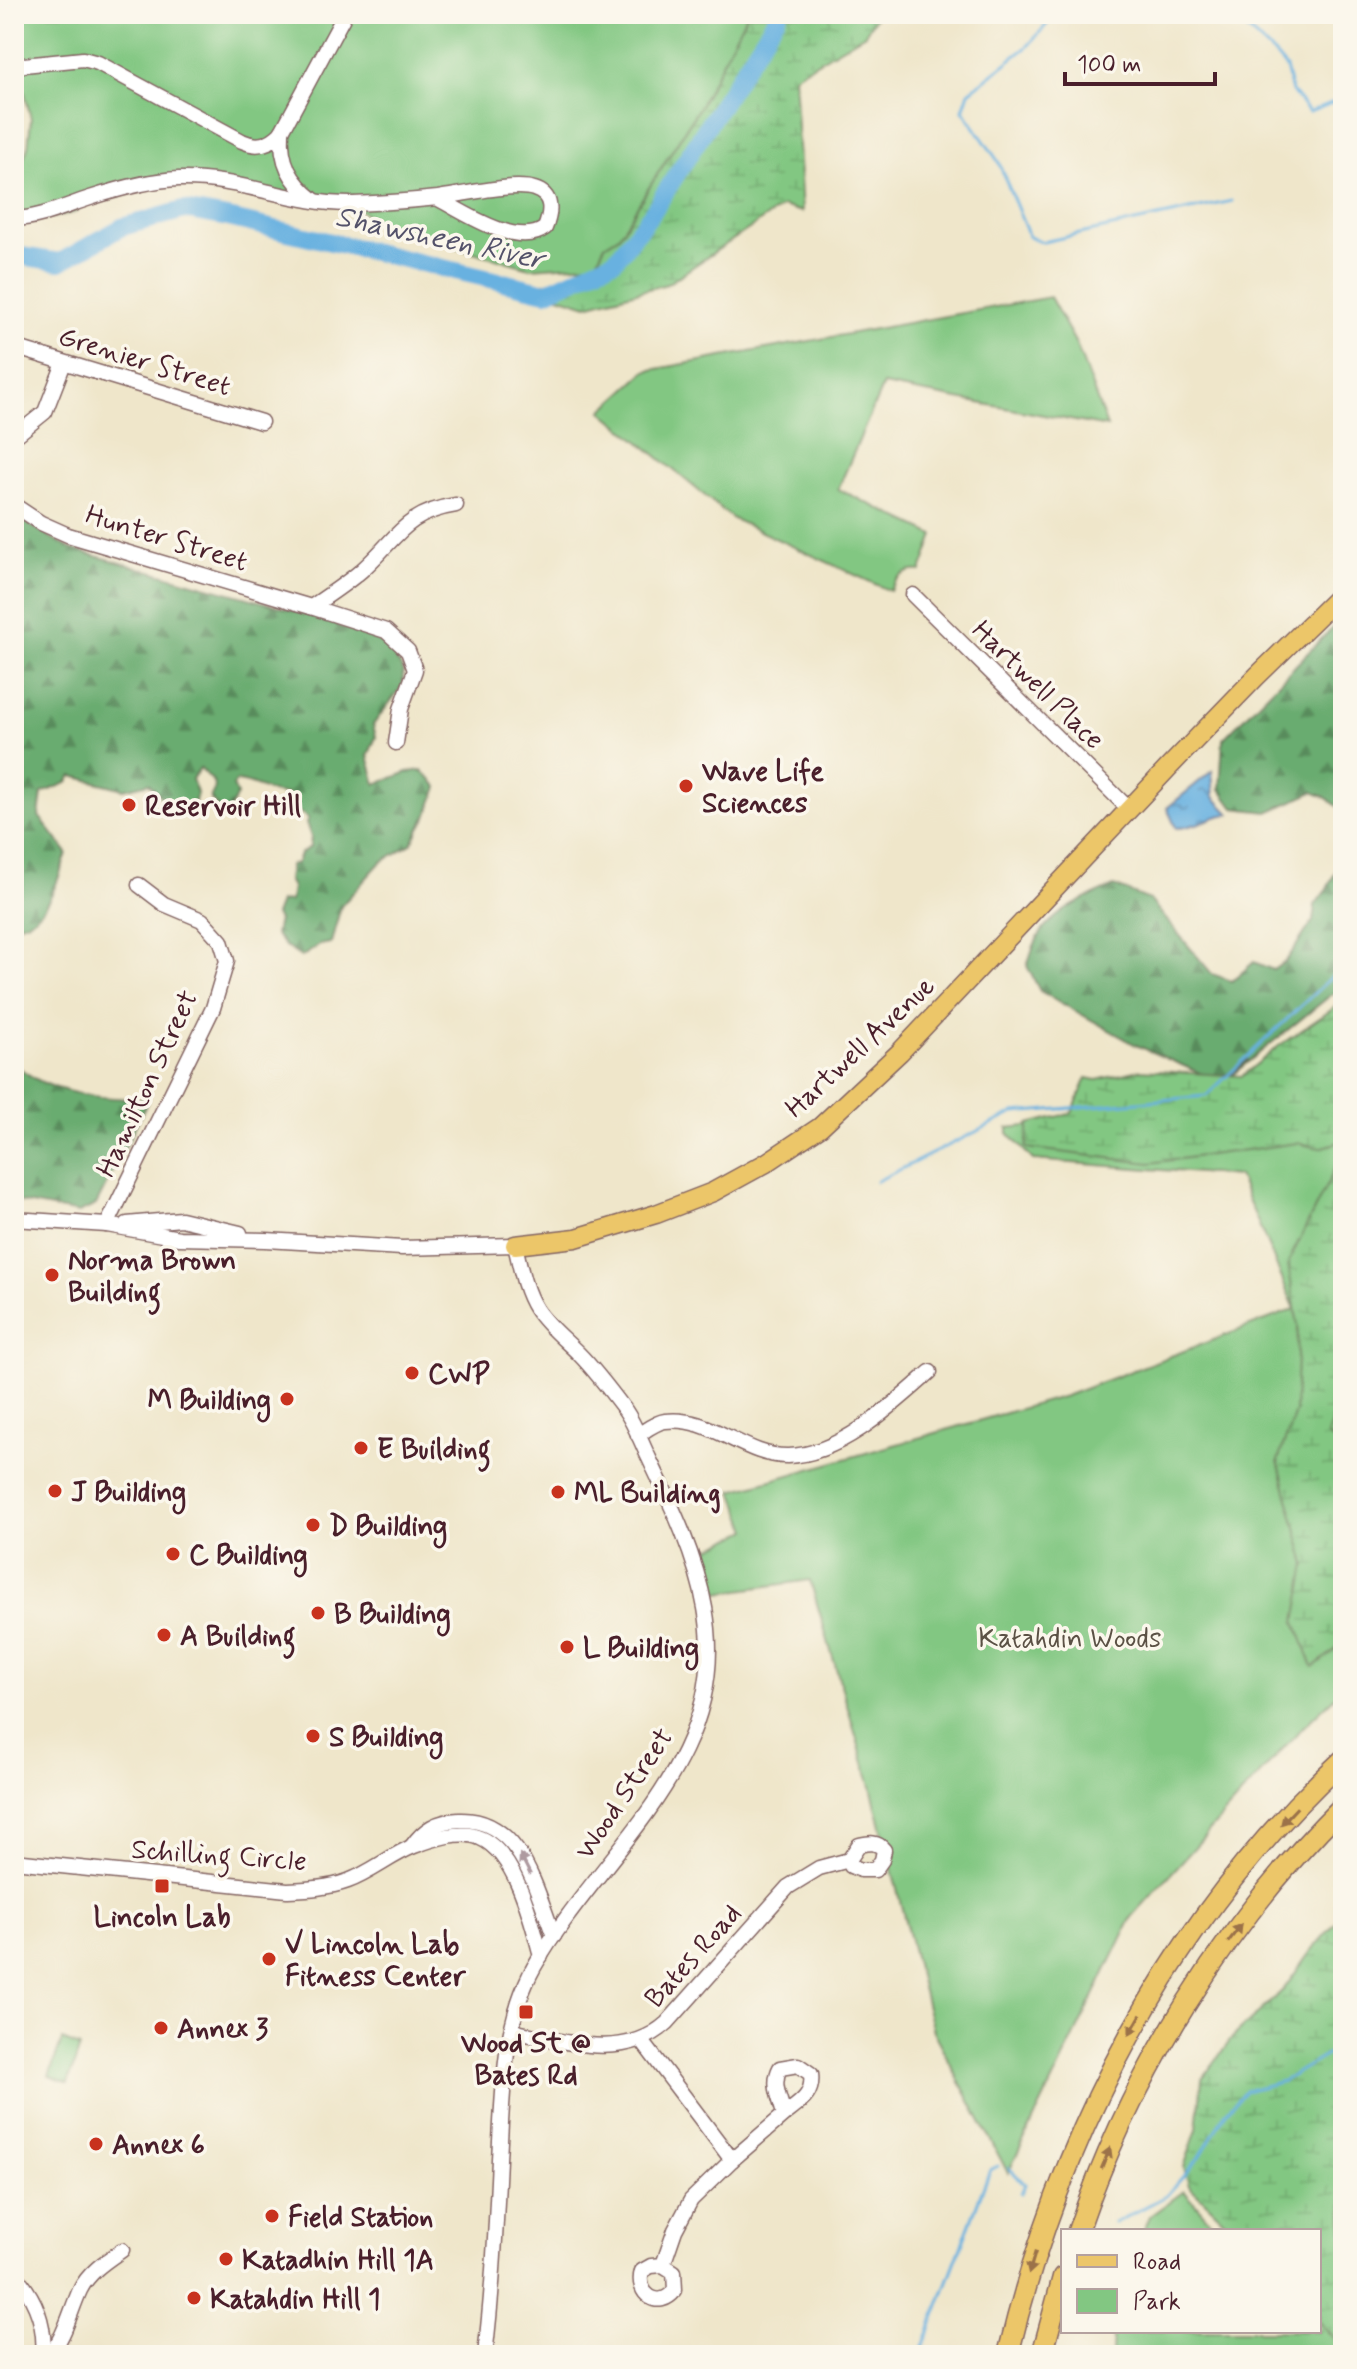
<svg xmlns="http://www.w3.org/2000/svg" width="1357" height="2369" font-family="Mynerve,sans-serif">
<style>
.green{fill:#82c782;stroke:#667356;stroke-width:2}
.forest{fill:url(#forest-firs);stroke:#5a664e;stroke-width:2}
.wetland{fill:url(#wetland-marsh);stroke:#667356;stroke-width:2}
.water{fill:url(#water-ripples);stroke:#596886;stroke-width:2}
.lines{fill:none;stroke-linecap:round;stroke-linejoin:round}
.stream{stroke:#68b1e0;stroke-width:3}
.river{stroke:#68b1e0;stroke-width:18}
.minor-casing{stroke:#846563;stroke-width:17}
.major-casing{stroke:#846563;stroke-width:21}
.highway-casing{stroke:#846563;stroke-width:23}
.minor{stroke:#fff;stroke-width:14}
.major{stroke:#ecc669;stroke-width:18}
.highway{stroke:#ecc669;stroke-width:20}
.oneway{fill:#9b724a}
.oneway2{fill:#ae9aa0}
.poi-dot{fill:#c8321e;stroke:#fbf7ec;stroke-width:3}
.labels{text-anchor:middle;stroke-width:7;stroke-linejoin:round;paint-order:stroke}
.street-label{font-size:28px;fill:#4a1f2b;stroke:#fbf7ec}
.poi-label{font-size:28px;font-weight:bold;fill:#4a1f2b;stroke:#fbf7ec;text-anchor:start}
.park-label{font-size:28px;fill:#5b5145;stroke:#fbf7ec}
.water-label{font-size:30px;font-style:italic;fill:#54526a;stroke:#fbf7ec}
</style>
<defs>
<pattern id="forest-firs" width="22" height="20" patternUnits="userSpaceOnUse" patternTransform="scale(2)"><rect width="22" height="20" fill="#69ac70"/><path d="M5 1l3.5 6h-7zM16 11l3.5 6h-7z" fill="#588b5c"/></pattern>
<pattern id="wetland-marsh" width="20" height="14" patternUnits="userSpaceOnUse" patternTransform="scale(2)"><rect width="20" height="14" fill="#82c782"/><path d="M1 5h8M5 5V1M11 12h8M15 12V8" fill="none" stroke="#72aa70"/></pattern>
<pattern id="water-ripples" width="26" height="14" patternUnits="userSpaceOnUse" patternTransform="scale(2)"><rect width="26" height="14" fill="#68b1e0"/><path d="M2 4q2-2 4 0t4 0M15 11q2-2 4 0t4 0" fill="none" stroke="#588fb6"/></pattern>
</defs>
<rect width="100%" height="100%" fill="#fbf7ec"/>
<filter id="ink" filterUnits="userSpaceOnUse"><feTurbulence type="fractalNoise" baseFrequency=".0125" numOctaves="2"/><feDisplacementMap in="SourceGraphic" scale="16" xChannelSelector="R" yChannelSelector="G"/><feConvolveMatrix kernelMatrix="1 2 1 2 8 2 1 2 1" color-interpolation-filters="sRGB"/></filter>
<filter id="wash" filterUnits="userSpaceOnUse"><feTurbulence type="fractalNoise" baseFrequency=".006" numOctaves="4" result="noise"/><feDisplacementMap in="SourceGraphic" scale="32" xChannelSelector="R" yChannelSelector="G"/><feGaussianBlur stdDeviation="1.8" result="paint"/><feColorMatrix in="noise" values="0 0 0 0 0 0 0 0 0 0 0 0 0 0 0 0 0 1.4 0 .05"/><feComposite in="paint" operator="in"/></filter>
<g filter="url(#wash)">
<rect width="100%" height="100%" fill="#efe6ca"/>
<g class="green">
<polygon points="14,14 747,14 700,106 619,236 605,245 593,269 590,264 530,268 391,229 359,210 234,188 164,185 80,206 77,212 14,226 14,183 28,147 31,119 14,48"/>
<path d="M1050 297 1076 344 1107 427 883 385 838 489 934 535 921 571C905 569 896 577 890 591L733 519 602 411 646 371Z"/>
<polygon points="1343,1092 1343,1689 1298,1732 1132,1917 1008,2173 933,2031 870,1783 810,1580 718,1593 704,1551 748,1530 733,1491 1065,1396 1295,1309 1238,1176 1033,1160 1008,1133 1008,1128"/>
<polygon points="62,2040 80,2047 68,2083 49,2076"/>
<polygon points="1184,2191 1219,2231 1144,2231 1150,2216"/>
<polygon points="1343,2271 1343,2355 1112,2355 1113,2331 1319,2331 1319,2280"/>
</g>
<g class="forest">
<path d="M14 516 71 549 317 617 387 645 403 670V685L373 725 376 737 368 756 376 784 408 772 422 770 438 787 428 814 411 844 380 863 341 906 331 943 320 945 301 957 285 946 275 934 278 920 275 915 280 902 290 901 292 887 288 880 290 865 297 863 300 854 310 847 311 837 306 823 308 818 301 813H296L289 794C267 795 258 783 237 781L233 786 237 795 228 813 221 811 210 798 215 788 212 780 200 768 192 779 197 793 193 809 160 796 149 783 124 789 72 776 67 783 42 793 39 816 67 853C59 877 46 926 14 924Z"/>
<polygon points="1343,617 1343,810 1325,797 1313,792 1268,812 1234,808 1220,789 1223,739"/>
<path d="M1343 857V991L1331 995 1206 1096 1248 1059 1218 1081 1136 1045 1040 991 1027 966C1030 957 1033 945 1039 936 1054 910 1088 898 1114 886L1150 900 1212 974 1232 981 1254 962 1273 970 1286 961 1313 921 1315 905 1327 889Z"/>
<path d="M14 1063C48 1096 104 1099 149 1099L96 1205 79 1213 14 1201Z"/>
</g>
<g class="wetland">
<polygon points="747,14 877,14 865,34 794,76 802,212 783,206 667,284 587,305 531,287 593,269 605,245 619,236 700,106"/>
<polygon points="1343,1002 1343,1141 1320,1148 1297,1143 1150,1163 1026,1148 1029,1124 1072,1113 1087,1078 1097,1080 1139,1070 1242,1076 1280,1045"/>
<polygon points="1343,1152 1343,1400 1340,1400 1327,1435 1343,1448 1343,1644 1313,1667 1296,1622 1306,1564 1278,1461 1295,1412 1298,1326 1288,1263"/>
<polygon points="1343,1914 1343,2350 1319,2321 1319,2231 1236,2231 1189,2186 1184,2167 1197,2129 1202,2079 1233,2037 1284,1989 1310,1952"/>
</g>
<path class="water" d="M1212 771 1214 797 1230 814C1208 816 1197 828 1176 828L1167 808Z"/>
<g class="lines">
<g class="stream">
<polyline points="1056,14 1027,47 969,92 963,110 998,161 1029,237 1043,242 1232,201"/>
<polyline points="1237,14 1248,30 1275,55 1286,68 1292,92 1309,112 1339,100 1343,102"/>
<polyline points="877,1181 1014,1113 1206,1096 1343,966"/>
<polyline points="1009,2168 1025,2184 1021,2194"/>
<polyline points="1114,2223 1166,2196 1200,2157 1226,2112 1245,2091 1283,2081 1343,2045"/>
<polyline points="920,2355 990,2170 998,2166"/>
</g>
<polyline class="river" points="14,255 60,262 122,227 184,210 228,218 546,292 615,260 652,213 779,14"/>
</g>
</g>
<g filter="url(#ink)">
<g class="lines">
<g class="minor-casing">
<g id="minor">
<path d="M14 66 83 59 98 63 242 141C257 148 269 145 281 133L345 14"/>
<path d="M282 131C280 162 290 181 314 200"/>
<path d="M14 219C41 218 65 206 90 198 118 189 149 180 179 179 238 177 294 205 353 204 381 203 409 201 438 198 460 195 515 182 534 189 554 195 551 213 545 228 517 249 463 212 437 198"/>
<polyline points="14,347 261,422"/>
<polyline points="14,437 45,412 64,363"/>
<path d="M14 505 41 523 68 535 311 607C329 595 346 584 362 570 397 539 404 513 456 505"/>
<polyline points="913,595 1129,809"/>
<polyline points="311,607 386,631 408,651 415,670 401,709 396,743"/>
<path d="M14 1219 107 1225 179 1238 266 1240 402 1248 515 1245C520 1266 524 1290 536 1309 547 1326 564 1339 578 1353 595 1370 610 1390 625 1410 634 1423 640 1439 647 1454 670 1502 696 1555 705 1608 734 1760 601 1850 534 1967 502 2024 503 2096 499 2159 496 2225 493 2290 485 2355"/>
<polyline points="127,1224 181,1219 240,1233"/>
<polyline points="107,1225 213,1008 227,961 221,941 202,920 164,904 139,885"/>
<path d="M638 1435C646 1430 656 1422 665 1421 711 1415 744 1457 788 1456 840 1455 894 1404 930 1372"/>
<path d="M412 1846C424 1829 437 1821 459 1820 521 1817 536 1891 554 1936"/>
<path d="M14 1861 287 1890C307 1889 329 1888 348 1881 372 1872 391 1855 414 1846 433 1839 461 1829 480 1838 516 1853 532 1922 541 1956"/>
<path d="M512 2031C564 2041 624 2062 667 2023L788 1887 819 1868 849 1860 851 1866 861 1870H875L882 1860 884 1850C877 1841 869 1843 859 1845L849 1860"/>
<path d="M642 2041 732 2160 784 2115C781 2099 771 2085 780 2068L798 2065 811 2074C814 2096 799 2103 784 2115"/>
<path d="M663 2265 674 2272 675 2290C659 2311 635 2294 642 2271L651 2266 663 2265 675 2230 691 2200 732 2160"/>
<path d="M14 2274C35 2297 46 2323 43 2355"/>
<path d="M49 2355C65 2337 70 2312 80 2290 89 2272 106 2261 122 2250"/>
</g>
</g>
<g class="major-casing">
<polyline id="major" points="515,1245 576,1238 656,1214 713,1192 766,1163 820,1127 900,1052 1169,767 1257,676 1343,592"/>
</g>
<g class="highway-casing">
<g id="highway">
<path d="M1078 2231C1132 2073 1225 1923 1343 1806"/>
<path d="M1008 2355C1061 2131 1172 1917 1343 1760"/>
<polyline points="1042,2355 1063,2277"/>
</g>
</g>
<use href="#minor" class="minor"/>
<use href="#major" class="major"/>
<use href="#highway" class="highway"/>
</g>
<defs><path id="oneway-solid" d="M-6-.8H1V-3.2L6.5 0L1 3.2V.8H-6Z" transform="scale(2)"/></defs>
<g class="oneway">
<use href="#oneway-solid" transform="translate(1289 1816) rotate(133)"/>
<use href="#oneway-solid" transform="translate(1235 1933) rotate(-53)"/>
<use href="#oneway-solid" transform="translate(1135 2025) rotate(120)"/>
<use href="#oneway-solid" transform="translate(1106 2158) rotate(-67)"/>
<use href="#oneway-solid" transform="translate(1032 2263) rotate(107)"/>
</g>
<use class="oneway2" href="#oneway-solid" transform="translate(525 1864) rotate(-117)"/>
</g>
<g class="poi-dot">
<circle cx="686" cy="786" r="8"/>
<circle cx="129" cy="805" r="8"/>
<circle cx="52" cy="1275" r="8"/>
<circle cx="412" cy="1373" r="8"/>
<circle cx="287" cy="1399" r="8"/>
<circle cx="361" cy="1448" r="8"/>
<circle cx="55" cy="1491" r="8"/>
<circle cx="558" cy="1492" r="8"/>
<circle cx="313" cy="1525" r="8"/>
<circle cx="173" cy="1554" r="8"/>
<circle cx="318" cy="1613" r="8"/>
<circle cx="164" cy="1635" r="8"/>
<circle cx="567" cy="1647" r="8"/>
<circle cx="313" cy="1736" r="8"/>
<rect x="154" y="1878" width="16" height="16" rx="4"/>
<circle cx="269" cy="1959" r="8"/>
<rect x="518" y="2004" width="16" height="16" rx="4"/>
<circle cx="161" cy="2028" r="8"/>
<circle cx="96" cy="2144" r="8"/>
<circle cx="272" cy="2216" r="8"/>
<circle cx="226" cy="2259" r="8"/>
<circle cx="194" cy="2298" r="8"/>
</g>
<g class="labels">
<g class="street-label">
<text transform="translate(145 360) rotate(17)" y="10">Grenier Street</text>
<text transform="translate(167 537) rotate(17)" y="10">Hunter Street</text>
<text transform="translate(1039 684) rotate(44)" y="10">Hartwell Place</text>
<text transform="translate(859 1046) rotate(-43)" y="10">Hartwell Avenue</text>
<text transform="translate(146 1083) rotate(-65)" y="10">Hamilton Street</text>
<text transform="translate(623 1793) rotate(-56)" y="10">Wood Street</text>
<text transform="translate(219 1854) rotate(4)" y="10">Schilling Circle</text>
<text transform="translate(692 1955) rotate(-48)" y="10">Bates Road</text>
</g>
<g class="poi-label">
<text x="702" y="780">Wave Life<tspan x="702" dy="32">Sciences</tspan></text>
<text x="145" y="815">Reservoir Hill</text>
<text x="68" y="1269">Norma Brown<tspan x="68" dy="32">Building</tspan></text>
<text x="428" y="1383">CWP</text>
<text x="271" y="1409" text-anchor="end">M Building</text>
<text x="377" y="1458">E Building</text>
<text x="71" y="1501">J Building</text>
<text x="574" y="1502">ML Building</text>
<text x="329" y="1535">D Building</text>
<text x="189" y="1564">C Building</text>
<text x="334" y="1623">B Building</text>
<text x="180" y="1645">A Building</text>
<text x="583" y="1657">L Building</text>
<text x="329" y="1746">S Building</text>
<text x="162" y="1926" text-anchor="middle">Lincoln Lab</text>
<text x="285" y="1953">V Lincoln Lab<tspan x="285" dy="32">Fitness Center</tspan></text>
<text x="177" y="2038">Annex 3</text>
<text x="526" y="2052" text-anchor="middle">Wood St @<tspan x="526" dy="32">Bates Rd</tspan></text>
<text x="112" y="2154">Annex 6</text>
<text x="288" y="2226">Field Station</text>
<text x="242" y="2269">Katadhin Hill 1A</text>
<text x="210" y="2308">Katahdin Hill 1</text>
</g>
<g class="park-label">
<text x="1070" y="1647">Katahdin Woods</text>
</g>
<g class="water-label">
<text transform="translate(440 237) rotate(12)" y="10">Shawsheen River</text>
</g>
</g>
<rect width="1357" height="2369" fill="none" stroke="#fbf7ec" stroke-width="48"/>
<rect x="1061" y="2229" width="260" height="104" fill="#fbf7ec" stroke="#b4a19f" stroke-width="2"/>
<rect x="1077" y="2255" width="40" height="12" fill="#ecc669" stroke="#b4a19f" stroke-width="2"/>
<text x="1133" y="2269" font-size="24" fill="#4a1f2b">Road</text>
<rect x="1077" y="2289" width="40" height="24" fill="#82c782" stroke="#b4a19f" stroke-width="2"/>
<text x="1133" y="2309" font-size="24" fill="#4a1f2b">Park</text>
<path d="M1065 72v12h150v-12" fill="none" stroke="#4a1f2b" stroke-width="4"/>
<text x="1077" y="72" font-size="24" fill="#4a1f2b" stroke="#fbf7ec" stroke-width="6" paint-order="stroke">100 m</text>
</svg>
